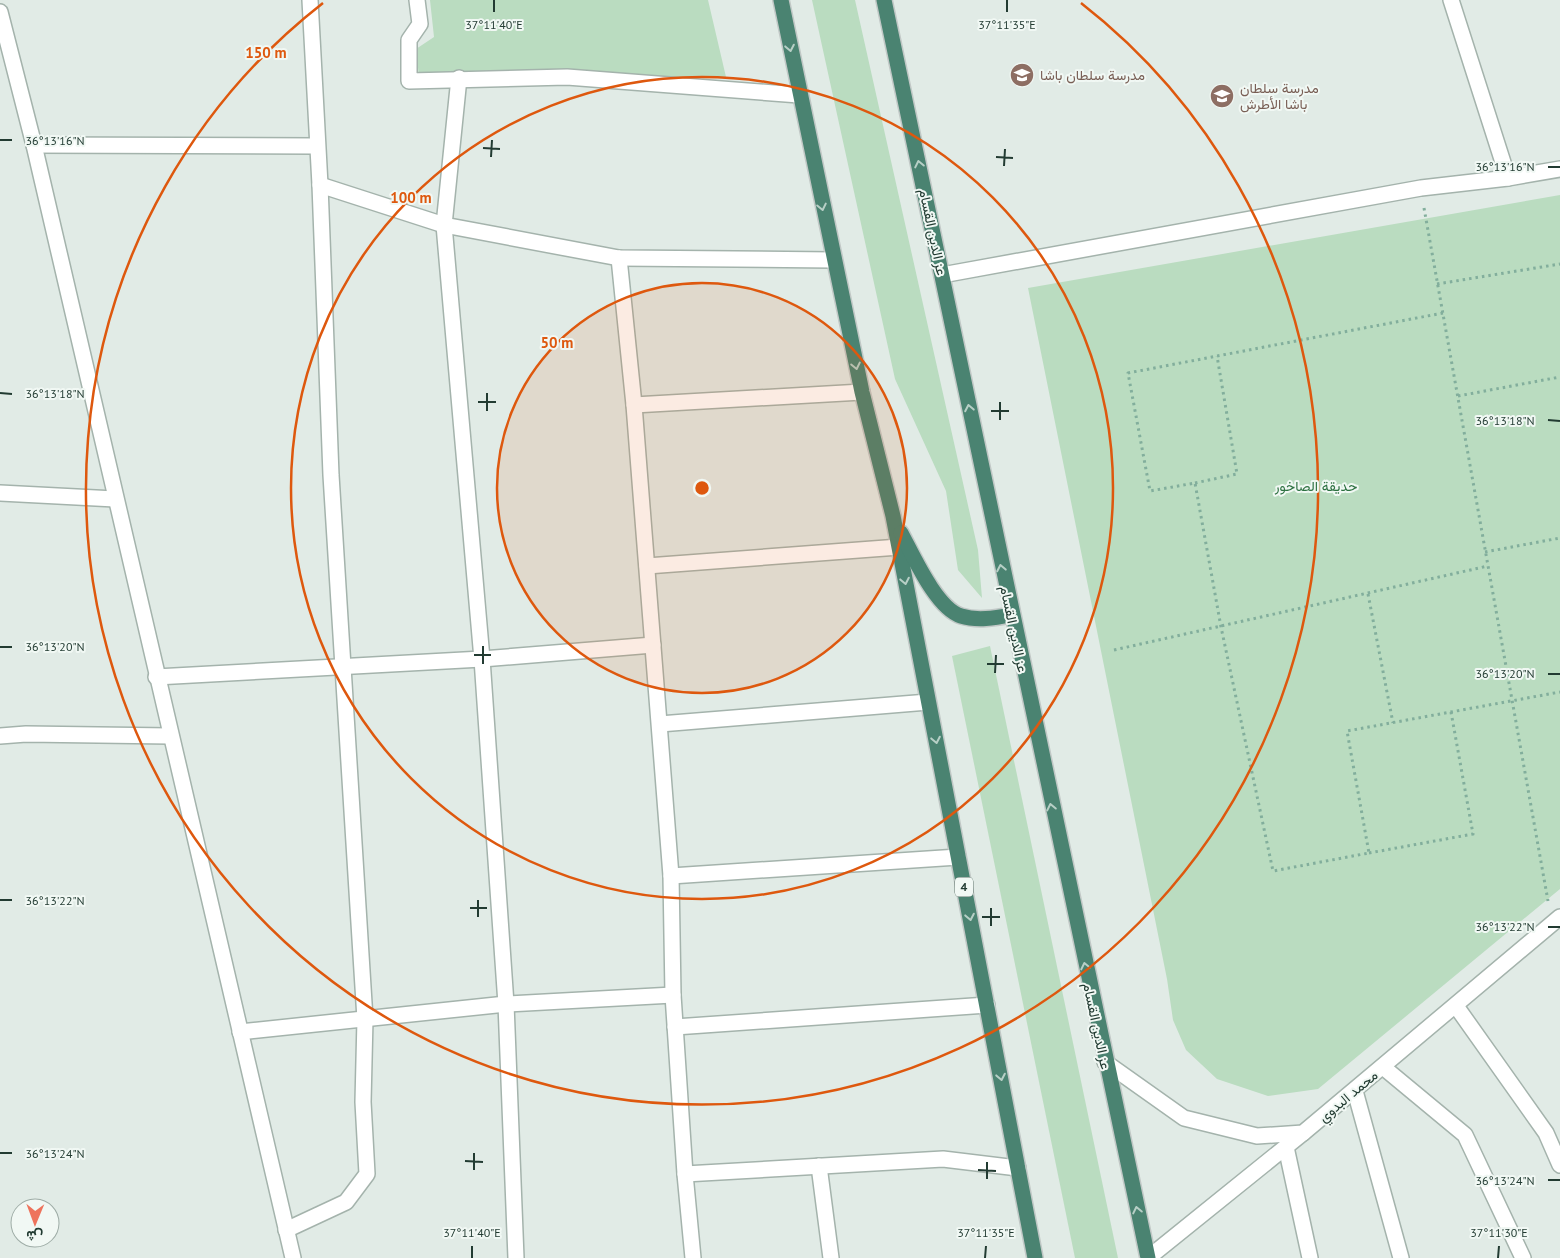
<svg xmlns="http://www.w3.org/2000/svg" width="1560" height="1258" font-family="'PT Sans',Vazirmatn,sans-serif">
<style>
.green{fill:#badcc0}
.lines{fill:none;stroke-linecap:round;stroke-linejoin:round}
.minor-casing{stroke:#a4b3ac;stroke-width:18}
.trunk-casing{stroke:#c1c8c6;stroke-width:18}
.path{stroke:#82ae9c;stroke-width:3;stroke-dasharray:2.5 4;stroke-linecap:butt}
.minor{stroke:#fff;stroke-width:15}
.trunk{stroke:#4a8371;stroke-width:15}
.oneway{stroke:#b7cfc6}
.ticks{fill:none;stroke:#223b32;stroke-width:2}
.ring{fill:none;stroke:#de580e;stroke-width:2.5}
.labels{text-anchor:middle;stroke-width:4;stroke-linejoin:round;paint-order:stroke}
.shield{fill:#f1f8f4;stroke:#60746c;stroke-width:1}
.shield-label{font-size:12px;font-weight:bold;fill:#223b32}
.education-label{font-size:14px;fill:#785e54;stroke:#f1f8f4;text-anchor:start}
.street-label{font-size:14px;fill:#223b32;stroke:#f1f8f4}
.park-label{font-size:14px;fill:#2d7141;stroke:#f1f8f4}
.ticks-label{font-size:12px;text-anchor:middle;fill:#223b32;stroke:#f1f8f4;stroke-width:4;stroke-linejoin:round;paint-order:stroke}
.centre{fill:#de580e;stroke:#f1f8f4;stroke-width:2.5}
.ring-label{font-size:15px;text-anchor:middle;font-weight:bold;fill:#de580e;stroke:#f1f8f4;stroke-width:4;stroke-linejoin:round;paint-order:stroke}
</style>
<rect width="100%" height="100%" fill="#e1ebe6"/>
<g class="green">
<polygon points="430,0 708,0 726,77 419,77 416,49 434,37"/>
<polygon points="812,0 855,0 978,550 982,598 958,570 946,491 895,379"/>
<polygon points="1560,195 1560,889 1318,1089 1268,1096 1217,1079 1186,1050 1173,1020 1167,979 1028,288"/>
<polygon points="990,646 1118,1258 1075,1258 952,656"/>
</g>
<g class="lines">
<g class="minor-casing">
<g id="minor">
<polyline points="417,0 420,24 409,40 409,81 567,77 799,95"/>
<polyline points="0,12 34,145 293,1258"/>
<polyline points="459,78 444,225 482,659 506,1004 516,1258"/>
<polyline points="34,145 317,146"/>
<polyline points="1508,178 1560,169"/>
<polyline points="320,185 444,225 619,258 833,260"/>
<polyline points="619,258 634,405 671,876 673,995 685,1174 693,1258"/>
<polyline points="942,275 1421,188 1508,178 1451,0"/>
<polyline points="634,405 862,392"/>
<polyline points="0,493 115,499"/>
<polyline points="647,566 899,547"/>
<polyline points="156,677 482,659 653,645"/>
<polyline points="660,724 928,702"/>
<polyline points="0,736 26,734 170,736"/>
<polyline points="671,876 958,857"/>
<polyline points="1456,1006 1546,1133 1560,1165"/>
<polyline points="675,1027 987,1005"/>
<polyline points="240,1032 506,1004 673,995"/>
<polyline points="1105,1062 1184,1118 1257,1136 1303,1133 1560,917"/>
<polyline points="1383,1067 1465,1135 1523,1258"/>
<polyline points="1355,1091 1401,1258"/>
<polyline points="1286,1147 1310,1258"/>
<polyline points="819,1166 831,1258"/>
<polyline points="685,1174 943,1159 1018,1168"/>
<polyline points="286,1230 346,1202 367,1174 363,1102 365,1019 331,475 320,185 310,0"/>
<polyline points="1148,1258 1303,1133"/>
</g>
</g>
<g class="trunk-casing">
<g id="trunk">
<polyline points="781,0 862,392 893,516 1035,1258"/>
<polyline points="884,0 1148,1258"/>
<path d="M901 533C913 555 936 608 961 616 977 621 995 618 1011 615"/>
</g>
</g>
<g class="path">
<polyline points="1424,208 1548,901"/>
<polyline points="1437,284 1560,264"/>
<polyline points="1443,313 1128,373 1150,491 1195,483 1221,627 1273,871 1369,853 1347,731 1560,692"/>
<polyline points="1458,396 1560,377"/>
<polyline points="1195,483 1237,474 1217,356"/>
<polyline points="1485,552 1560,538"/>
<polyline points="1368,594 1393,723"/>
<polyline points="1114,650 1488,566"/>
<polyline points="1369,853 1473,834 1451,712"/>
</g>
<use href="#minor" class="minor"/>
<use href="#trunk" class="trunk"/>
</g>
<defs><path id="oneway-chevron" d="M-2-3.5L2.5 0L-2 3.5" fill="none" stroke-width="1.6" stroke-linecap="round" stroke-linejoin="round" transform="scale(1.25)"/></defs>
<g class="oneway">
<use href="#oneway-chevron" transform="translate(790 48) rotate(79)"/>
<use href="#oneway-chevron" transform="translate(919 164) rotate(-102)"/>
<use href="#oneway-chevron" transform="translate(822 207) rotate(78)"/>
<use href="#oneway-chevron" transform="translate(856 366) rotate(78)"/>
<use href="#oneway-chevron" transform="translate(969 408) rotate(-101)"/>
<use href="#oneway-chevron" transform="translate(1001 568) rotate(-101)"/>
<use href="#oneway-chevron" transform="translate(905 581) rotate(79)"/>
<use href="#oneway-chevron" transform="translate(936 740) rotate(79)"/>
<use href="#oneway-chevron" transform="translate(1051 807) rotate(-102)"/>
<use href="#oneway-chevron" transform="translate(970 917) rotate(79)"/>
<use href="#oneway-chevron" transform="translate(1085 966) rotate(-102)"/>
<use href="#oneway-chevron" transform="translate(1001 1077) rotate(79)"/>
<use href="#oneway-chevron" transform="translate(1137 1210) rotate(-102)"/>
</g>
<path class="ticks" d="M494 12V0M1007 12V0M0 140H12M483 148 500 149M491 157 492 140M996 157 1013 158M1004 166 1005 149M1548 167H1560M0 393 12 394M478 402H496M487 411V393M991 411H1009M1000 420V402M1548 420 1560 421M0 647H12M474 655H491M483 664V646M987 664H1004M995 673 996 655M1548 674H1560M0 900H12M470 908H487M478 917V900M982 917H1000M991 926V908M1548 927H1560M0 1153H12M465 1161 483 1162M474 1170V1153M978 1170 996 1171M987 1179V1162M1548 1180H1560M472 1258V1246M985 1258 986 1246M1498 1258 1499 1246"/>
<circle cx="702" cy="488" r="205" fill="#de580e" fill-opacity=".12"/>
<g class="ring">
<circle cx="702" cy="488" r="205"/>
<circle cx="702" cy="488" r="411"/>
<path d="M1081 3A616 616 0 1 1 323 3"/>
</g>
<defs>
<g id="school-disc" transform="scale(1.25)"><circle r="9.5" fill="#8d6e63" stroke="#f1f8f4"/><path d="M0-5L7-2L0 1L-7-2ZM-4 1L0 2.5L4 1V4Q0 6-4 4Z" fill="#fff"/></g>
</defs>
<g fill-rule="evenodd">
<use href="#school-disc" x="1022" y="75"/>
<use href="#school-disc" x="1222" y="96"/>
</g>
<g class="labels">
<rect class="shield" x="955" y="877.5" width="18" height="19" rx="4"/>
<g class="shield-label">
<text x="964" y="891">4</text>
</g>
<g class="education-label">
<text x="1040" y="80">مدرسة سلطان باشا</text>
<text x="1240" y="93">مدرسة سلطان<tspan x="1240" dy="16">باشا الأطرش</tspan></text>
</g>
<g class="street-label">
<text transform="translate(933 232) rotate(78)" y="5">عز الدين القسام</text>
<text transform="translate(1014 629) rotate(78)" y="5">عز الدين القسام</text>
<text transform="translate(1097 1026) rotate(78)" y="5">عز الدين القسام</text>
<text transform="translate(1348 1096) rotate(-40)" y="5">محمد البدوي</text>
</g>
<g class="park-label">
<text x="1316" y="491">حديقة الصاخور</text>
</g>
</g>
<g class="ticks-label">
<text x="494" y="29">37°11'40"E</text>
<text x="1007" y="29">37°11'35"E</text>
<text x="55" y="145">36°13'16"N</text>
<text x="1505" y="171">36°13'16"N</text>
<text x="55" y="398">36°13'18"N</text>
<text x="1505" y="425">36°13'18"N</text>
<text x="55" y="651">36°13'20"N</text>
<text x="1505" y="678">36°13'20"N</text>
<text x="55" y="905">36°13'22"N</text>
<text x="1505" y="931">36°13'22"N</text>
<text x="55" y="1158">36°13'24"N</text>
<text x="1505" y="1185">36°13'24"N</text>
<text x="472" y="1237">37°11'40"E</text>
<text x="986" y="1237">37°11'35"E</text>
<text x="1499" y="1237">37°11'30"E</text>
</g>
<circle cx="702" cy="488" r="8" class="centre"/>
<g class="ring-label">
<text x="266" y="58">150 m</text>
<text x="411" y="203">100 m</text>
<text x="557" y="348">50 m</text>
</g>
<g transform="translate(35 1223) rotate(181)"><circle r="24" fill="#f1f8f4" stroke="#9eaca6"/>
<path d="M0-4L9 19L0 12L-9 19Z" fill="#ee735c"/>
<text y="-8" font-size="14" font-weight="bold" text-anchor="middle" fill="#223b32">ش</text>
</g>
</svg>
